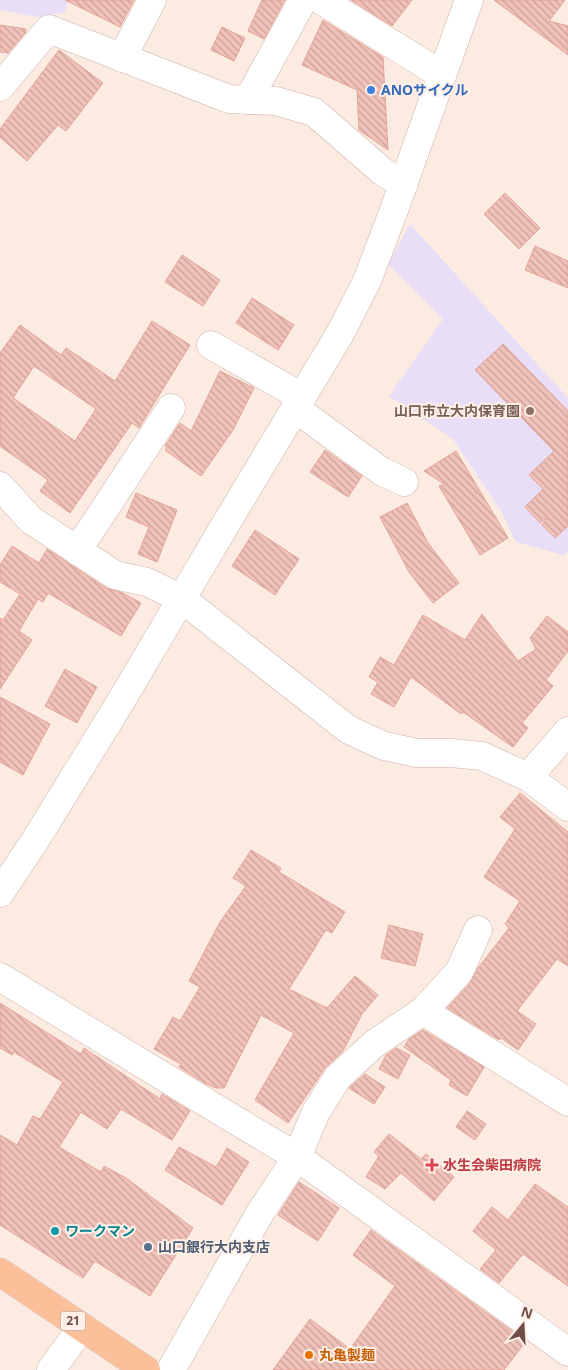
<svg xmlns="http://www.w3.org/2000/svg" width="568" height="1370" font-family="'Noto Sans','Noto Sans JP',sans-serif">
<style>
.education{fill:#e8def8}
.building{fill:url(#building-back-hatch);stroke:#e4a499;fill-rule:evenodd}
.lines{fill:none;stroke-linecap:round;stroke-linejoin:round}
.street-casing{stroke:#cfb2ab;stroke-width:29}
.secondary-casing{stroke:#d2b1a8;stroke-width:29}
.primary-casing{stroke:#d8cdcc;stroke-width:29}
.street{stroke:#fff;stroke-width:28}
.secondary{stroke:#fff;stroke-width:28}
.primary{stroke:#fbbf99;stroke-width:28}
.shop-dot{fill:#3f7fe0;stroke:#fff0e7;stroke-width:2}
.education-dot{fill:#8d6e63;stroke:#fff0e7;stroke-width:2}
.health-dot{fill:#e0444e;stroke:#fff0e7;stroke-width:2}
.culture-dot{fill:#0f9aa8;stroke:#fff0e7;stroke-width:2}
.service-dot{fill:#5c6f8a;stroke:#fff0e7;stroke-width:2}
.food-dot{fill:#e8710a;stroke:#fff0e7;stroke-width:2}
.labels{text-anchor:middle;stroke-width:4;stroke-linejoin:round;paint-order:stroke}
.shield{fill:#fff0e7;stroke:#9d7e78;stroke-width:1}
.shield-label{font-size:12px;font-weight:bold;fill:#734d48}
.shop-label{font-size:14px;font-weight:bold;fill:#366cbe;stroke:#fff0e7;text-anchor:start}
.education-label{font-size:14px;font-weight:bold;fill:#785e54;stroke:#fff0e7;text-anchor:end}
.health-label{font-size:14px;font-weight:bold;fill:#be3a42;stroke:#fff0e7;text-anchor:start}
.culture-label{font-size:14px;font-weight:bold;fill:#0d838f;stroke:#fff0e7;text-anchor:start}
.service-label{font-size:14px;font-weight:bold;fill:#4e5e75;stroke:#fff0e7;text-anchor:start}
.food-label{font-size:14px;font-weight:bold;fill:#c56008;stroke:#fff0e7;text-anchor:start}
</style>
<defs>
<pattern id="building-back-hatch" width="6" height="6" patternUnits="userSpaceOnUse" patternTransform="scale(1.25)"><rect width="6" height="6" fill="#f1c2b9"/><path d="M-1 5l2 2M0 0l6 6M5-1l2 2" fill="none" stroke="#c8a098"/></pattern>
</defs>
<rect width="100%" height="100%" fill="#fcebe1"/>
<g class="education">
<polygon points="0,0 69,0 64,13 37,17 0,10"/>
<polygon points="410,224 568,398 568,551 564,555 516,542 501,511 453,439 389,396 443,319 388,264"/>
</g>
<g class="building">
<polygon points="65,0 134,0 120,27"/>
<polygon points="262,0 285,0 264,39 248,31"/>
<polygon points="351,0 412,0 392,26"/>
<polygon points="494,0 565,0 549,21 568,26 568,55"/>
<polygon points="323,20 383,57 388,150 359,130 357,90 302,65"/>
<polygon points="0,25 26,29 26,32 8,53 0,52"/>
<polygon points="222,27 245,38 234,61 211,50"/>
<polygon points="59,50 103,83 66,131 58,125 27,161 0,137 0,129"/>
<polygon points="505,193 540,228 519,249 484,214"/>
<polygon points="535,246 568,261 568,288 525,270"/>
<polygon points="182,255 220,280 203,306 165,282"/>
<polygon points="252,298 294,325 278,350 236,323"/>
<path d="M152 321 190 345 139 428 132 423 70 513 40 491 48 480 0 446V353L20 325 61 355 66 348 115 381ZM34 366 96 409 75 441 13 398Z"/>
<polygon points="503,344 568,411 568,526 555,538 542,525 548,517 540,523 525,507 543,489 529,475 554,451 475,370"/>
<polygon points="220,371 254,388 233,430 201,476 165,450 167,447 165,446 180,423 191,431"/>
<polygon points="325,450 362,476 348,497 310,472"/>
<polygon points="456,451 508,538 480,555 439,486 444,484 424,471"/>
<polygon points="136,493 177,510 157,562 138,554 149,527 126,517"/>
<polygon points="407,503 428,543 459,583 433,603 409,572 380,517"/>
<polygon points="255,530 299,559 275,595 232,566"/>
<polygon points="12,546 39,563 47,549 106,588 123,593 141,603 121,636 48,593 43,602 38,599 19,631 32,640 0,689 0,618 3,620 20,594 0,582 0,565"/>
<polygon points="482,614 518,661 536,649 530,638 547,616 568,632 568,651 546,680 553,686 522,723 528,728 513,747 463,712 461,714 411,677 394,707 371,694 378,682 369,677 380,657 394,665 423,615 465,640"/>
<polygon points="65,669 97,687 77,723 45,706"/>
<polygon points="0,697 50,724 23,775 0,762"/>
<polygon points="520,793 568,832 568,966 557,959 517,1011 536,1024 518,1050 501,1038 499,1040 447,1008 470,983 478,968 509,928 505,924 520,901 484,877 515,829 500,817"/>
<polygon points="251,850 281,868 279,872 345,912 332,933 326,930 318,942 315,941 318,943 289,989 327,1008 355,976 378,995 362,1014 343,1051 325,1068 288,1123 255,1100 294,1033 261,1015 224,1088 216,1088 206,1084 179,1067 181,1064 154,1049 173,1017 180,1021 200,987 189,981 220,922 246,886 233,878"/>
<polygon points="389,925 423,934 415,966 381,958"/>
<polygon points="0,1003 81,1054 84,1048 160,1099 162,1094 190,1111 172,1140 121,1109 107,1129 81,1112 59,1147 101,1172 104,1166 126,1178 193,1228 150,1296 95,1261 83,1278 0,1225 0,1135 17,1145 33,1116 40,1119 63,1082 14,1052 12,1055 0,1048"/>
<polygon points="423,1030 484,1067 467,1096 449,1085 451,1080 404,1047 409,1039"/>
<polygon points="396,1048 410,1055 398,1079 379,1069 386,1055"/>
<polygon points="365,1074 385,1087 374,1104 349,1088"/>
<polygon points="467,1111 486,1124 475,1140 456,1127"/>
<polygon points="389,1134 421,1159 426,1154 454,1177 434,1201 401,1173 385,1189 366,1177 379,1156 374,1152"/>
<polygon points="179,1147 216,1167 227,1148 249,1162 222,1205 165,1170"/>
<polygon points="299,1182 339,1208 318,1241 278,1215"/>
<polygon points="535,1184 568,1207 568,1286 523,1254 499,1283 480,1269 496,1250 473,1231 492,1207 508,1220"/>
<polygon points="371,1230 526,1341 504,1370 273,1370 310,1319 350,1349 395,1286 353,1255"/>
</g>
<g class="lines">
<g class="street-casing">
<g id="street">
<polyline points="321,0 442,75"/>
<polyline points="122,58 152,0"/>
<polyline points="0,87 49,29 229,99 276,101 314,112 383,172 404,184"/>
<polyline points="248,100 303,0"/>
<polyline points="211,345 302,397"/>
<polyline points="295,408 381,471 404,482"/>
<polyline points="0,486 31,520 115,575 147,582 182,599 349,730 384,746 417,753 451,753 482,756 528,777 568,807"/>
<polyline points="77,551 171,408"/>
<polyline points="528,777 568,731"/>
<polyline points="0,977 235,1120 297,1157 568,1352"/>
<polyline points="423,1011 568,1102"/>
<polyline points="51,1370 82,1327"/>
<polyline points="171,1370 260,1213 297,1157 316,1112 338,1077 374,1044 423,1011 459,972 478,930"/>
</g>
</g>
<g class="secondary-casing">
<polyline id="secondary" points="0,893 36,839 118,706 224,527 341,332 367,281 394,210 469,0"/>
</g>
<g class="primary-casing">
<polyline id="primary" points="0,1272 146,1370"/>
</g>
<use href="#street" class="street"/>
<use href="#secondary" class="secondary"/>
<use href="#primary" class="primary"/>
</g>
<circle class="shop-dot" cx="371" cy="90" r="5"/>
<circle class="education-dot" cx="530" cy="411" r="5"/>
<path class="health-dot" d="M429.5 1157.5h5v5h5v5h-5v5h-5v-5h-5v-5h5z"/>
<circle class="culture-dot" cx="55" cy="1231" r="5"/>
<circle class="service-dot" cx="148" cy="1247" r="5"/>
<circle class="food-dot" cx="309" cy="1355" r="5"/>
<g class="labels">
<rect class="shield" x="60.5" y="1311.5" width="25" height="19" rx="4"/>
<g class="shield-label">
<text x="73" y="1325">21</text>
</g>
<g class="shop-label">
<text x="381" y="95">ANOサイクル</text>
</g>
<g class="education-label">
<text x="520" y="416">山口市立大内保育園</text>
</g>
<g class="health-label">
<text x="443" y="1170">水生会柴田病院</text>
</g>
<g class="culture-label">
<text x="65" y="1236">ワークマン</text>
</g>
<g class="service-label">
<text x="158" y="1252">山口銀行大内支店</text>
</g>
<g class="food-label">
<text x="319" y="1360">丸亀製麺</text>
</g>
</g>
<g transform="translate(523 1325) rotate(18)" stroke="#fff0e7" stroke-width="4" paint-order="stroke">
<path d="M0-4L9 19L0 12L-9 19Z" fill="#734d48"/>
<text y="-8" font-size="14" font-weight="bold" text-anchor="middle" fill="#734d48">N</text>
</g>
</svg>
